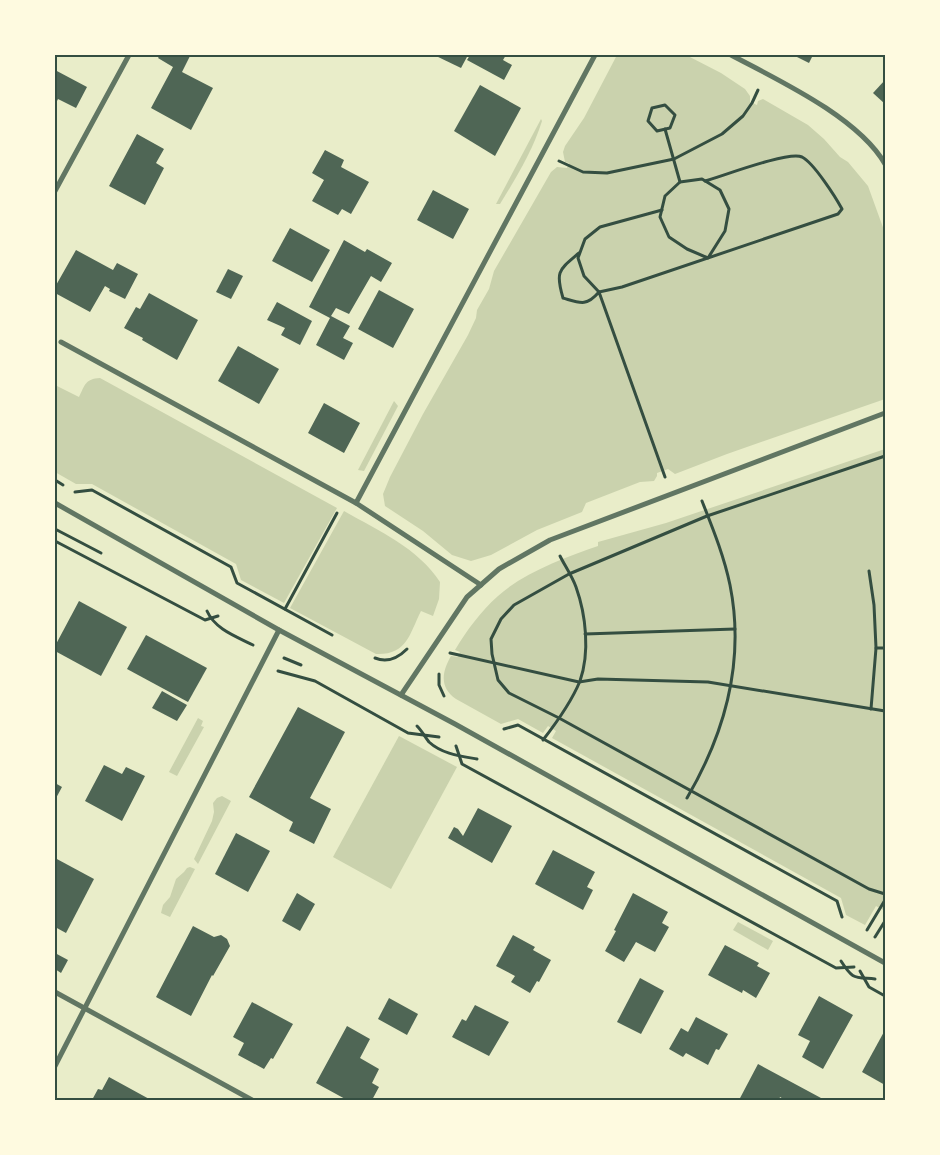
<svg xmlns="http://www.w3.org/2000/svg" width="940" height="1155" font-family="'Titillium Web',sans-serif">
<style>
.green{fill:#cad2ad}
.building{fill:#4f6655}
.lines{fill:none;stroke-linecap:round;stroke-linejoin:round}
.path{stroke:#344e41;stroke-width:3}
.minor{stroke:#617663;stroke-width:5}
.neatline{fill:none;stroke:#344e41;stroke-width:2}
</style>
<rect width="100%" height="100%" fill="#e9edc9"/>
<g class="green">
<polygon points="617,55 686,55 721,73 745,89 750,96 750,102 757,105 758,101 763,99 808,125 824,139 840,157 848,162 868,186 885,233 885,399 727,454 675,474 668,469 657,473 657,476 654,481 640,482 586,503 582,512 537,530 491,555 471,561 452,555 423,531 385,506 383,494 390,477 423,414 468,335 476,318 477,310 489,289 494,271 551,172 557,167 567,168 569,163 565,162 563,152 565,146 584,118"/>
<path d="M541 119 542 121C533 150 516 178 500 204H496Z"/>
<path d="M100 378 337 508 284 603 241 580 236 564 92 484H76L55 472V385L79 397C85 385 85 379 100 378Z"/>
<polygon points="394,401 398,406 364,471 358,470"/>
<path d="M885 449V911L876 906 865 925 846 915 841 898 552 738 556 731 548 726 543 733 518 719 501 724 456 699C439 687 442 672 451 656L458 657 460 652 455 650C467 630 481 611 498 596 523 573 566 557 598 546V542L666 523Z"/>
<path d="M344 511C379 531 418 548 440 582L439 599 433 616 421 611C409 635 407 655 376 654L290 608Z"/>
<polygon points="198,718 203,721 201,726 204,727 177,776 169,772"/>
<polygon points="399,736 457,767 391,889 333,857"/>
<polygon points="222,796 231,801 198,864 194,859 212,821 214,812 213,803 217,798"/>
<polygon points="190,867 195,869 170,917 161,913 163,905 170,897 176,879 184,872 187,868"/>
<polygon points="738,922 773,941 768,950 733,930"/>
</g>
<g class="building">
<polygon points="160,55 190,56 182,72 213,88 191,130 151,108 173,67 158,58"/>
<polygon points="434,55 468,55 461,68"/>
<polygon points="470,55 506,55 503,60 512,65 504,80 467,60"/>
<polygon points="793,55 813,55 809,63"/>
<polygon points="55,70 87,87 76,108 58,99 55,105"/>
<polygon points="885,80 885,104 873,93"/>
<polygon points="480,85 521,108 495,156 454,131"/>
<polygon points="137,134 164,149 156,163 164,168 145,205 109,186"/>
<polygon points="325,150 344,160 341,167 369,182 351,214 342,209 338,215 312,201 324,180 312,173"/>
<polygon points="433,190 469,209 453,239 417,220"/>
<polygon points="290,228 330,250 312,282 272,261"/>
<polygon points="344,240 365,252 367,249 392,263 381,282 371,276 349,314 336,308 331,316 350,326 343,338 353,343 344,360 316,345 330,318 309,307"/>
<polygon points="76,250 113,270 117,263 138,274 125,299 109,291 110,289 105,286 90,312 55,293 55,287"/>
<polygon points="228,269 243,276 231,299 216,292"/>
<polygon points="379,290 414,309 393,348 358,329"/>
<polygon points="149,293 198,320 177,360 142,340 143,338 124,328 136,307 140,309"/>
<polygon points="277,302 312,321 300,345 281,335 285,328 267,320"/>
<polygon points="238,346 279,369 259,404 218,381"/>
<polygon points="324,403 360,423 344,453 308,433"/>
<polygon points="79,601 127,627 101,676 55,651 55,646"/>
<polygon points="146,635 207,668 188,702 127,669"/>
<polygon points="162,691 187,705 177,721 152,708"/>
<polygon points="298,707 345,732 310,798 331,809 314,844 289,831 293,822 249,797"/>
<polygon points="104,765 122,774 126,767 145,776 122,821 85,801"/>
<polygon points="55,783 62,787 55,800"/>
<polygon points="478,808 512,826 492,863 448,838 454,827 458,829 463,836"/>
<polygon points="236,833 270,851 248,892 215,874"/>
<polygon points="553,850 595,872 587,887 593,890 583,910 535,884"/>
<polygon points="55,858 94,879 66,933 55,927"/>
<polygon points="297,893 315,904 300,931 282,921"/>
<polygon points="633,893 668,912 662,923 669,927 655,952 636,942 624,962 605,951 616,931 614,930"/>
<polygon points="193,926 214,937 221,935 227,939 230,946 213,976 212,975 191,1016 156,997"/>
<polygon points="513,935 535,947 533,950 551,960 539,982 537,981 530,993 511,982 515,976 496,966"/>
<polygon points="725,945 759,963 757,966 770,973 756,998 743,990 742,993 708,975"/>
<polygon points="55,953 68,960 61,973 55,969"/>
<polygon points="640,978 664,991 641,1034 617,1022"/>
<polygon points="819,996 853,1015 823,1069 802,1057 810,1041 798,1035"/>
<polygon points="389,998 418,1014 407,1035 378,1019"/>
<polygon points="252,1002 293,1024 273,1059 271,1058 264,1069 238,1055 244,1043 233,1037"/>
<polygon points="475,1005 509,1022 489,1056 452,1037 462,1019 466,1021"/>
<polygon points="696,1017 728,1034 719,1050 716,1049 708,1065 686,1053 683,1057 669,1049 681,1028 688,1032"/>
<polygon points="347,1026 370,1039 360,1058 379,1069 372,1083 379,1087 372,1100 364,1098 363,1100 347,1100 316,1083"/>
<polygon points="885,1030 885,1085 862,1072"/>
<polygon points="758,1064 821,1098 820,1100 785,1100 780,1097 779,1100 739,1100"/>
<polygon points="109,1077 151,1100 92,1100 98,1089 102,1090"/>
</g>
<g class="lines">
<g class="path">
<polygon points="665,105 675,115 670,128 657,131 648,121 652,108"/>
<polyline points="665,129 680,182"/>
<polyline points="559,161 583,172 607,173 674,159 722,134 743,116 752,103 758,90"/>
<polygon points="702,179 720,190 729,209 725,231 708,258 687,249 669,237 660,217 665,196 680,182"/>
<path d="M662 210 600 227 585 239 578 258 584 276 599 292 622 287 838 214 842 209C836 198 814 163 802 157 788 151 723 176 705 181"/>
<path d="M579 253C559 270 555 271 563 298 580 303 586 307 599 292L665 477"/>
<polyline points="885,456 707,516 569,574 514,605 501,619 491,639 492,654 498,680 509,693 559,718 869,889 885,894"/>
<polyline points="55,480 63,485"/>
<polyline points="75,492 92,490 231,567 237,583 332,635"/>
<polyline points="55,529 101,553"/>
<polyline points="55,541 205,620 218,616"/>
<polyline points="869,571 874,605 876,648 871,709"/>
<polyline points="285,609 337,513"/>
<path d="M207 611C215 629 235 636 253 645"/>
<polyline points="585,634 735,629"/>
<polyline points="876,648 885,648"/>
<polyline points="450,653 579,682 598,679 708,682 885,711"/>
<polyline points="284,658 301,665"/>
<path d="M375 658C387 663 398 658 407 649"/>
<polyline points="278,671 315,681 408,733 439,737"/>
<polyline points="439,674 439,685 444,696"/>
<path d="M417 726C422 731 425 737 429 742 442 754 460 756 477 759"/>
<polyline points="504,729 518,725 837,901 842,917"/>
<path d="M543 740C557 722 571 703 580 681 590 652 586 615 576 587 572 576 565 566 560 556"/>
<polyline points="456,746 462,764 836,968 854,967"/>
<path d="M687 798C725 733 745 660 730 585 724 556 713 529 702 501"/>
<polyline points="867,930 885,900"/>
<polyline points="875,937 885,921"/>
<path d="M841 961C853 980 854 977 875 979"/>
<polyline points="860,971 869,987 885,996"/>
</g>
<g class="minor">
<path d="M731 55C778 80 858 117 885 164"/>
<polyline points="55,191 129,55"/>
<polyline points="61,342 356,503 481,585"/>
<polyline points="55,503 279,630 455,724 885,963"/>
<polyline points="356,503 595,55"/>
<polyline points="401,695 467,597 499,569 550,540 885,413"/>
<polyline points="55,992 252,1100"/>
<polyline points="55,1066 279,630"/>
</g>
</g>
<rect width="940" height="1155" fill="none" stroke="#fefae0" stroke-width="112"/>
<rect x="56" y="56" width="828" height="1043" class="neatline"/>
</svg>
